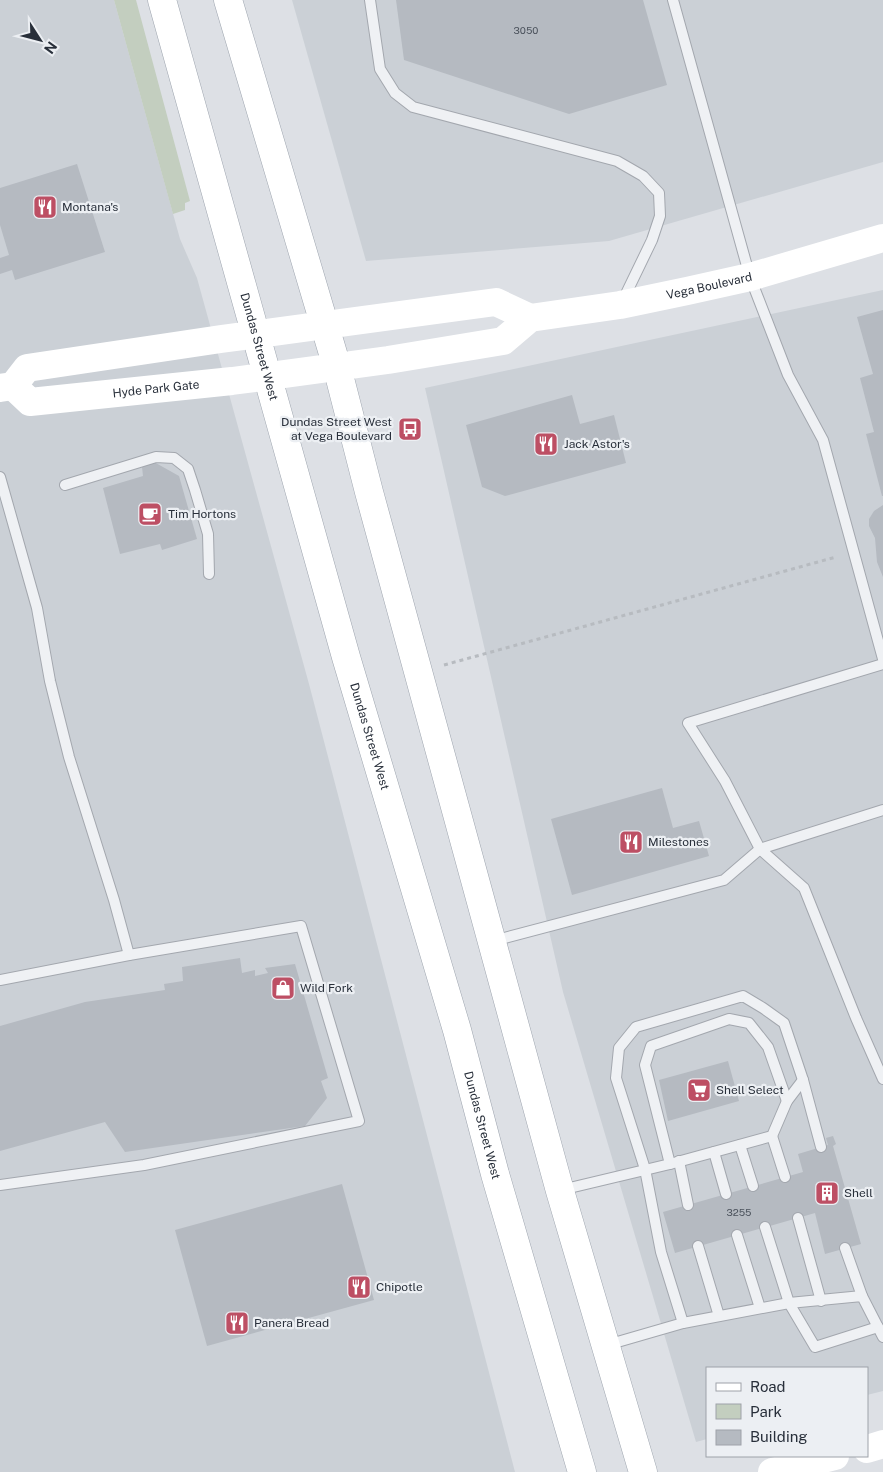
<svg xmlns="http://www.w3.org/2000/svg" width="883" height="1472" font-family="'Public Sans',sans-serif">
<style>
.built{fill:#cbd0d6}
.green{fill:#c3cebf}
.building{fill:#b5bac1}
.lines{fill:none;stroke-linecap:round;stroke-linejoin:round}
.lane-casing{stroke:#a3a7ae;stroke-width:12}
.primary-casing{stroke:#9ea5af;stroke-width:29}
.path{stroke:#b7bbc0;stroke-width:3;stroke-dasharray:4 4;stroke-linecap:butt}
.lane{stroke:#eff1f4;stroke-width:10}
.secondary{stroke:#fff;stroke-width:28}
.primary{stroke:#fff;stroke-width:28}
.labels{text-anchor:middle;stroke-width:4.5;stroke-linejoin:round;paint-order:stroke}
.number-label{font-size:10px;fill:#4b525c}
.poi-label{font-size:12px;fill:#282f3a;stroke:#eceff3;text-anchor:start}
.street-label{font-size:12px;fill:#282f3a;stroke:#eceff3}
</style>
<rect width="100%" height="100%" fill="#dde0e5"/>
<g class="built">
<polygon points="0,0 114,0 180,239 197,278 309,684 515,1472 0,1472"/>
<polygon points="292,0 883,0 883,162 609,241 366,261"/>
<polygon points="883,290 883,1391 867,1395 867,1368 707,1368 707,1439 696,1442 563,992 425,388"/>
</g>
<polygon class="green" points="114,0 136,0 190,201 185,203 185,210 173,214"/>
<g class="building">
<polygon points="396,0 643,0 667,85 569,114 404,60"/>
<polygon points="77,164 105,252 15,280 12,270 0,274 0,258 9,255 0,225 0,188"/>
<polygon points="883,310 883,496 882,496 866,434 874,432 860,378 873,374 857,317"/>
<polygon points="572,395 580,424 614,415 626,463 505,496 482,487 466,425"/>
<polygon points="154,462 179,476 197,539 162,550 160,544 120,554 103,488 143,476 142,467"/>
<polygon points="883,505 883,577 877,562 875,538 869,526 869,519 874,511"/>
<polygon points="662,788 673,828 699,821 709,856 572,895 551,819"/>
<polygon points="240,958 242,973 255,970 255,976 268,973 265,968 295,964 328,1078 321,1081 327,1098 305,1126 125,1152 105,1122 0,1151 0,1026 85,1002 165,990 164,984 183,981 182,967"/>
<polygon points="728,1061 739,1101 668,1121 659,1080"/>
<polygon points="833,1136 836,1144 833,1146 861,1244 825,1254 815,1213 675,1253 663,1212 803,1172 798,1154 828,1145 826,1138"/>
<polygon points="342,1184 374,1300 207,1346 175,1230"/>
</g>
<g class="lines">
<g class="lane-casing">
<g id="lane">
<polyline points="370,0 380,69 395,93 413,107 617,161 643,176 659,193 660,216 652,240 623,300"/>
<polyline points="673,0 750,277 788,375 823,440 883,659"/>
<polyline points="0,477 37,608 50,681 69,757 114,900 129,955"/>
<polyline points="65,485 156,457 174,458 188,469 195,490 208,534 209,574"/>
<polyline points="883,664 688,723 725,781 760,849 804,888 856,1018 883,1079"/>
<polyline points="493,941 724,880 760,849 883,810"/>
<polyline points="0,980 129,955 301,926 359,1121 144,1165 0,1185"/>
<polyline points="772,1136 785,1177"/>
<polyline points="740,1145 753,1186"/>
<polyline points="714,1152 726,1194"/>
<polyline points="679,1161 688,1205"/>
<polyline points="670,1164 645,1065 651,1046 729,1019 749,1023 768,1047 787,1101"/>
<polyline points="561,1190 670,1164 772,1136 787,1101 803,1080"/>
<polyline points="798,1218 821,1301"/>
<polyline points="765,1227 789,1303 815,1347 878,1327"/>
<polyline points="737,1235 760,1308"/>
<polyline points="698,1246 719,1316"/>
<polyline points="845,1248 862,1296"/>
<polyline points="683,1323 661,1252 645,1169 616,1078 619,1048 636,1027 743,996 763,1008 784,1023 803,1080 821,1147"/>
<polyline points="607,1345 683,1323 789,1303 862,1296 883,1337"/>
</g>
</g>
<g class="primary-casing">
<g id="primary">
<path id="s2" d="M162 0 346 657 457 1030 495 1174 582 1472"/>
<polyline points="228,0 337,367 369,492 560,1191 643,1472"/>
</g>
</g>
<polyline class="path" points="444,665 836,557"/>
<use href="#lane" class="lane"/>
<g class="secondary">
<path id="s1" d="M13 386 30 402 232 381 388 360 503 341 530 318 620 305 687 291 750 277 883 238"/>
<polyline points="0,388 13,386 27,368 221,339 496,302 530,318"/>
<polyline points="867,1449 883,1444"/>
<polyline points="772,1472 835,1456"/>
</g>
<use href="#primary" class="primary"/>
</g>
<defs>
<g id="restaurant-square" transform="scale(1.25)"><rect x="-9" y="-9" width="18" height="18" rx="4" fill="#bd4f64" stroke="#eceff3"/><path d="M-5-6h1v4h1v-4h1v4h1v-4h1v5L-1.5 .5V6h-2V.5L-5-1ZM5-6V6H3V1.5H1.5Q1.5-4 5-6Z" fill="#fff"/></g>
<g id="bus-square" transform="scale(1.25)"><rect x="-9" y="-9" width="18" height="18" rx="4" fill="#bd4f64" stroke="#eceff3"/><path d="M-5-6H5V4H4V6H2V4H-2V6H-4V4H-5ZM-3.5-4V0h7V-4ZM-3.5 1.2v1.5H-2V1.2ZM2 1.2v1.5H3.5V1.2Z" fill="#fff"/></g>
<g id="cafe-square" transform="scale(1.25)"><rect x="-9" y="-9" width="18" height="18" rx="4" fill="#bd4f64" stroke="#eceff3"/><path d="M-5.5-4.5H6V0H3Q3 3.5 0 3.5H-2.5Q-5.5 3.5-5.5 0ZM3-3.2v2h1.7v-2ZM-6 4.5H4V6H-6Z" fill="#fff"/></g>
<g id="shop-square" transform="scale(1.25)"><rect x="-9" y="-9" width="18" height="18" rx="4" fill="#bd4f64" stroke="#eceff3"/><path d="M-5-2.5h2.3a2.7 3.5 0 0 1 5.4 0H5L5.5 6h-11ZM-1.5-2.5h3a1.5 2.3 0 0 0-3 0Z" fill="#fff"/></g>
<g id="supermarket-square" transform="scale(1.25)"><rect x="-9" y="-9" width="18" height="18" rx="4" fill="#bd4f64" stroke="#eceff3"/><path d="M-6-5.5h2.5l.6 2H6L4.5 2H-2.5L-4.4-4H-6ZM-1.5 3.2a1.3 1.3 0 1 0 .1 0ZM3 3.2a1.3 1.3 0 1 0 .1 0Z" fill="#fff"/></g>
<g id="building-square" transform="scale(1.25)"><rect x="-9" y="-9" width="18" height="18" rx="4" fill="#bd4f64" stroke="#eceff3"/><path d="M-4-6H4V6H1V3H-1V6H-4ZM-2.5-4.3h1.7v1.8h-1.7ZM.8-4.3h1.7v1.8H.8ZM-2.5-1h1.7V.8h-1.7ZM.8-1h1.7V.8H.8Z" fill="#fff"/></g>
</defs>
<g fill-rule="evenodd">
<use href="#restaurant-square" x="45" y="207"/>
<use href="#bus-square" x="410" y="429"/>
<use href="#restaurant-square" x="546" y="444"/>
<use href="#cafe-square" x="150" y="514"/>
<use href="#restaurant-square" x="631" y="842"/>
<use href="#shop-square" x="283" y="988"/>
<use href="#supermarket-square" x="699" y="1090"/>
<use href="#building-square" x="827" y="1193"/>
<use href="#restaurant-square" x="359" y="1287"/>
<use href="#restaurant-square" x="237" y="1323"/>
</g>
<g class="labels">
<g class="number-label">
<text x="526" y="34">3050</text>
<text x="739" y="1216">3255</text>
</g>
<g class="poi-label">
<text x="62" y="211">Montana's</text>
<text x="392" y="426" text-anchor="end">Dundas Street West<tspan x="392" dy="14">at Vega Boulevard</tspan></text>
<text x="564" y="448">Jack Astor's</text>
<text x="168" y="518">Tim Hortons</text>
<text x="648" y="846">Milestones</text>
<text x="300" y="992">Wild Fork</text>
<text x="716" y="1094">Shell Select</text>
<text x="844" y="1197">Shell</text>
<text x="376" y="1291">Chipotle</text>
<text x="254" y="1327">Panera Bread</text>
</g>
<g class="street-label">
<text dy="4" stroke="none"><textPath href="#s1" startOffset="718">Vega Boulevard</textPath></text>
<text dy="4" stroke="none"><textPath href="#s2" startOffset="360">Dundas Street West</textPath></text>
<text dy="4" stroke="none"><textPath href="#s1" startOffset="150">Hyde Park Gate</textPath></text>
<text dy="4" stroke="none"><textPath href="#s2" startOffset="765">Dundas Street West</textPath></text>
<text dy="4" stroke="none"><textPath href="#s2" startOffset="1170">Dundas Street West</textPath></text>
</g>
</g>
<rect x="706" y="1367" width="162" height="90" fill="#eceff3" stroke="#9ea2a9"/>
<rect x="716" y="1383" width="25" height="8" fill="#ffffff" stroke="#9ea2a9"/>
<text x="750" y="1392" font-size="15" fill="#282f3a">Road</text>
<rect x="716" y="1404" width="25" height="15" fill="#c3cebf" stroke="#9ea2a9"/>
<text x="750" y="1417" font-size="15" fill="#282f3a">Park</text>
<rect x="716" y="1430" width="25" height="15" fill="#b5bac1" stroke="#9ea2a9"/>
<text x="750" y="1442" font-size="15" fill="#282f3a">Building</text>
<g transform="translate(40 40) rotate(126)" stroke="#eceff3" stroke-width="4" paint-order="stroke">
<path d="M0-4L9 19L0 12L-9 19Z" fill="#282f3a"/>
<text y="-8" font-size="14" font-weight="bold" text-anchor="middle" fill="#282f3a">N</text>
</g>
</svg>
